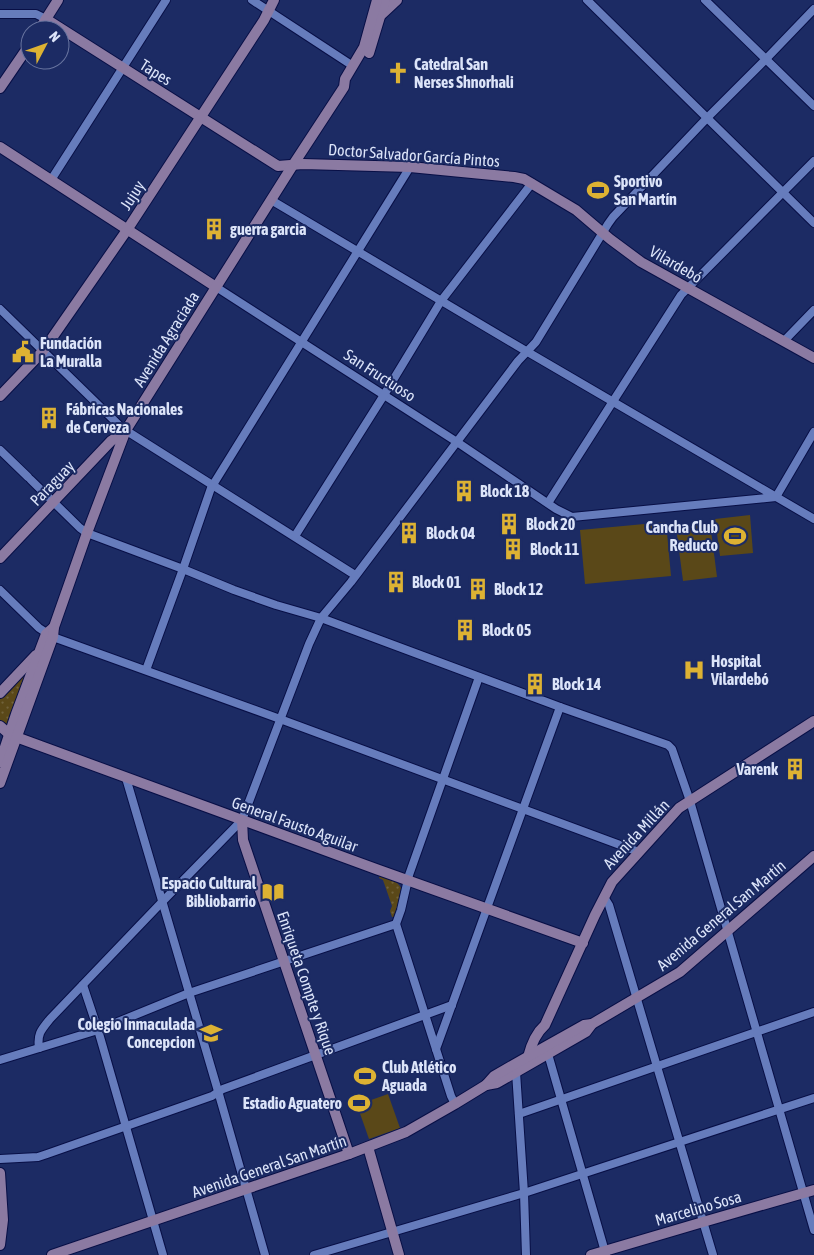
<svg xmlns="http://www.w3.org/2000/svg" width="814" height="1255" font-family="'Asap Condensed',sans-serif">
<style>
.park{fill:url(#park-dots)}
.pitch{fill:#5a4818}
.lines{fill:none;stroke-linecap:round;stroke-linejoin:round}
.street-casing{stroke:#080f46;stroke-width:10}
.secondary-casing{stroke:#080f46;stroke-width:12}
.street{stroke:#667cbc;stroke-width:8}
.secondary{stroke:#8b7aa2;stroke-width:10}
.labels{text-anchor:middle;stroke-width:4;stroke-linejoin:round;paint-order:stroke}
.poi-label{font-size:16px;font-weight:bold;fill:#dce4f9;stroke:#1c2b64;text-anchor:start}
.street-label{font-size:16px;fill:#dce4f9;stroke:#1c2b64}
</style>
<defs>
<pattern id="park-dots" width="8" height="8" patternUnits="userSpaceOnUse" patternTransform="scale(1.25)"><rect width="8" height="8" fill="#5a4818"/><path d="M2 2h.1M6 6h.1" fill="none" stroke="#71623a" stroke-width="1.8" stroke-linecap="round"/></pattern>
</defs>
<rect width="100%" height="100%" fill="#1c2b64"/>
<g class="park">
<polygon points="28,670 8,724 5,725 0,721 0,697"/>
<path d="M380 875C388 878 397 880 401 888L396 915 395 917H392L390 911 392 906 383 880 379 878Z"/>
</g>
<g class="pitch">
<polygon points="750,515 753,553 720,556 715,519"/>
<polygon points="666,522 671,576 585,584 580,530"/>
<polygon points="710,523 717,577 683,581 676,527"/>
<polygon points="388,1094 400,1128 369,1139 357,1105"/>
</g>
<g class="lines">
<g class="street-casing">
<g id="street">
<polyline points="252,0 353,66"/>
<polyline points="587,0 814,223"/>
<polyline points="705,0 814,106"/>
<polyline points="0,14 36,14 46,19"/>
<polyline points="51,180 166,0"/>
<polyline points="271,200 526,351 814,519"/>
<polyline points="216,287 457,442 556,509 572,517 776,497 814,432"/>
<polyline points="0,309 122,428 355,575"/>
<polyline points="784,341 814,310"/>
<polyline points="0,450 28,477"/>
<polyline points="31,480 80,528 87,533 183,569 234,590 276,605 321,618 560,707 668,745 672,749 690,801 814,1230"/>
<polyline points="548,503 681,295 814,161"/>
<polyline points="295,536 384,395 441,301 532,183"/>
<polyline points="0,590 39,628 53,637 280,719 639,852"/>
<polyline points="146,670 183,569 211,488 410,167"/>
<path d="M126 778C156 882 188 986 218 1091 234 1146 249 1200 265 1255"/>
<polyline points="604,897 609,905 713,1255"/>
<polyline points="83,985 98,1030 163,1255"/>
<path d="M39 1048C37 1034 41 1030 50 1019L162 902 242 820 309 644 321 618 351 582 518 361 536 342 608 224 613 217 707 118 766 59 814 9"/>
<polyline points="436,1049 487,908 560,707"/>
<polyline points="548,1054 606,1255"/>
<polyline points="0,1060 98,1030 189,993 396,924"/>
<polyline points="516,1072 524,1193 526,1255"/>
<polyline points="455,1104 451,1096 396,924 401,910 409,875 479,677"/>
<polyline points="519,1114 814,1012"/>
<polyline points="0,1159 38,1157 47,1154 212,1096 223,1089 452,1005"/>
<polyline points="314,1255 524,1193 814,1098"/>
</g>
</g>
<g class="secondary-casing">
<g id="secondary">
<polyline points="382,14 397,0"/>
<polyline points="46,19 278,166 303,164 410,167 514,177 524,179 576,210 610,239 641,262 814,358"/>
<polyline points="39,30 58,0"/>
<polyline points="369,53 385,0"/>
<polyline points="0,88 30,44"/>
<polyline points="0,147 216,287"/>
<polyline points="0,396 43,351 127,230 264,20 274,0"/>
<polyline points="0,558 111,441 126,431"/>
<polyline points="0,693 36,655"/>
<polyline points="0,726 9,734 16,737 376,869 583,943"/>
<polyline points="0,762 16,714 46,634 54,627"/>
<polyline points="0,783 53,637 54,627 87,533 126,430 293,165 344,87 345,79 364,47 377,0"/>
<polyline points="242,820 243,840 349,1154"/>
<path d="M528 1057C531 1045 536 1033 545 1025L595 915 612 882 679 808 814 721"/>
<polyline points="486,1085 497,1083 586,1032 592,1024 680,972 814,856"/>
<polyline points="368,1147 399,1255"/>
<polyline points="0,1173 3,1220 0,1245"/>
<polyline points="52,1255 349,1154 406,1132 455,1104 486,1085 494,1076 543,1048 584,1025 592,1024"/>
<polyline points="591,1255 703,1222 814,1190"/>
</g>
</g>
<use href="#street" class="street"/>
<use href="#secondary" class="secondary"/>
</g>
<defs>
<g id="church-bare" transform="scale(1.725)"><path d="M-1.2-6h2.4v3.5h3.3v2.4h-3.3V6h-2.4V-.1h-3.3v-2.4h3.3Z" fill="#ddb233" stroke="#1c2b64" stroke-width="2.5" paint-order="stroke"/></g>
<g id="stadium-bare" transform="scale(1.725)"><path d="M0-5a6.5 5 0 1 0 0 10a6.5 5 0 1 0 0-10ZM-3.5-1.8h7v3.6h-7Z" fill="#ddb233" stroke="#1c2b64" stroke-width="2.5" paint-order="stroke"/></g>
<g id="building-bare" transform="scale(1.725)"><path d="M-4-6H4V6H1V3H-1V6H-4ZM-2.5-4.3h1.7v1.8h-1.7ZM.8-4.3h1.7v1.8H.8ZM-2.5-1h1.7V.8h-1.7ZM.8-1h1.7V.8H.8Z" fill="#ddb233" stroke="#1c2b64" stroke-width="2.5" paint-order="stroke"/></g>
<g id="civic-bare" transform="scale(1.725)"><path d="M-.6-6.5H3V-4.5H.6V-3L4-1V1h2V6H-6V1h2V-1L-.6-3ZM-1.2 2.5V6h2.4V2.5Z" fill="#ddb233" stroke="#1c2b64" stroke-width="2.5" paint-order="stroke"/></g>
<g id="hospital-bare" transform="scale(1.725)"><path d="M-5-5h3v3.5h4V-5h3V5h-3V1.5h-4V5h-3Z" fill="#ddb233" stroke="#1c2b64" stroke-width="2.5" paint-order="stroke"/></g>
<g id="library-bare" transform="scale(1.725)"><path d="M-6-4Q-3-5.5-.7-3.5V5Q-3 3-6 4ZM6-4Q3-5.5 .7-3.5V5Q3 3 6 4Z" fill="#ddb233" stroke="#1c2b64" stroke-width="2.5" paint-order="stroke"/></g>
<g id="school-bare" transform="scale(1.725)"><path d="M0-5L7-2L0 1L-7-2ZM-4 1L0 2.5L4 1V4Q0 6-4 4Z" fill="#ddb233" stroke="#1c2b64" stroke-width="2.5" paint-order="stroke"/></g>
</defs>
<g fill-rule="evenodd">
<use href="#church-bare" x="398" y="73"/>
<use href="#stadium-bare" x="598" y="190"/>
<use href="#building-bare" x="214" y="229"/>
<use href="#civic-bare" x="23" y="352"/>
<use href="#building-bare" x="49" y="418"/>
<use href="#building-bare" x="464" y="491"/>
<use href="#building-bare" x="509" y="524"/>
<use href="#building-bare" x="409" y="533"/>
<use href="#stadium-bare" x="735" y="536"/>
<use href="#building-bare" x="513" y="549"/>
<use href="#building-bare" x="396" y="582"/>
<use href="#building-bare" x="478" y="589"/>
<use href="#building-bare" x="465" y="630"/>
<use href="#hospital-bare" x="694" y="670"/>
<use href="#building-bare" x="535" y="684"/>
<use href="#building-bare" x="795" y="769"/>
<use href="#library-bare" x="273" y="892"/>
<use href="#school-bare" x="211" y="1033"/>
<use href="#stadium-bare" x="365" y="1076"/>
<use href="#stadium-bare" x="359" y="1103"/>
</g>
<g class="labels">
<g class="poi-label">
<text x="414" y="70">Catedral San<tspan x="414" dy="18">Nerses Shnorhali</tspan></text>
<text x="614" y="187">Sportivo<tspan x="614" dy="18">San Martín</tspan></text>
<text x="230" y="235">guerra garcia</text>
<text x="40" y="349">Fundación<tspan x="40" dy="18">La Muralla</tspan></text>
<text x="66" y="415">Fábricas Nacionales<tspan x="66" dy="18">de Cerveza</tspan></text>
<text x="480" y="497">Block 18</text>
<text x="526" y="530">Block 20</text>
<text x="718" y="533" text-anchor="end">Cancha Club<tspan x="718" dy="18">Reducto</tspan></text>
<text x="426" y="539">Block 04</text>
<text x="530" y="555">Block 11</text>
<text x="412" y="588">Block 01</text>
<text x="494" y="595">Block 12</text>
<text x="482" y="636">Block 05</text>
<text x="711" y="667">Hospital<tspan x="711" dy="18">Vilardebó</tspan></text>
<text x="552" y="690">Block 14</text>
<text x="778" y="775" text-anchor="end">Varenk</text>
<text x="256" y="889" text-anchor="end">Espacio Cultural<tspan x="256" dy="18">Bibliobarrio</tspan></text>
<text x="195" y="1030" text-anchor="end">Colegio Inmaculada<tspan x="195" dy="18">Concepcion</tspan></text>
<text x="382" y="1073">Club Atlético<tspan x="382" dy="18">Aguada</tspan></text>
<text x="342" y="1109" text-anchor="end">Estadio Aguatero</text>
</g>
<g class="street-label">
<text transform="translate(156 72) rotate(32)" y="6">Tapes</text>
<text transform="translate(414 155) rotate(4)" y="6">Doctor Salvador García Pintos</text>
<text transform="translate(132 195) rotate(-57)" y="6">Jujuy</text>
<text transform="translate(676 264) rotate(30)" y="6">Vilardebó</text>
<text transform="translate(166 339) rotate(-58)" y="6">Avenida Agraciada</text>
<text transform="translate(380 375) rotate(33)" y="6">San Fructuoso</text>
<text transform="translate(52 483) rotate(-46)" y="6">Paraguay</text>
<text transform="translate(295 824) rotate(20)" y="6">General Fausto Aguilar</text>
<text transform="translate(636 834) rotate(-47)" y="6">Avenida Millán</text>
<text transform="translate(721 915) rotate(-40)" y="6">Avenida General San Martín</text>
<text transform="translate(307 983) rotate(71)" y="6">Enriqueta Compte y Rique</text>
<text transform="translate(269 1166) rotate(-19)" y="6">Avenida General San Martín</text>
<text transform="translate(698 1208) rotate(-16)" y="6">Marcelino Sosa</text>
</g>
</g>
<g transform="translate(45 45) rotate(49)"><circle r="24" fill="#1c2b64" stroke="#6975a0"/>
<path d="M0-4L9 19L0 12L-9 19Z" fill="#ddb233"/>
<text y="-8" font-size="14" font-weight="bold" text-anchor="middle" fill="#dce4f9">N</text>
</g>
</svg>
